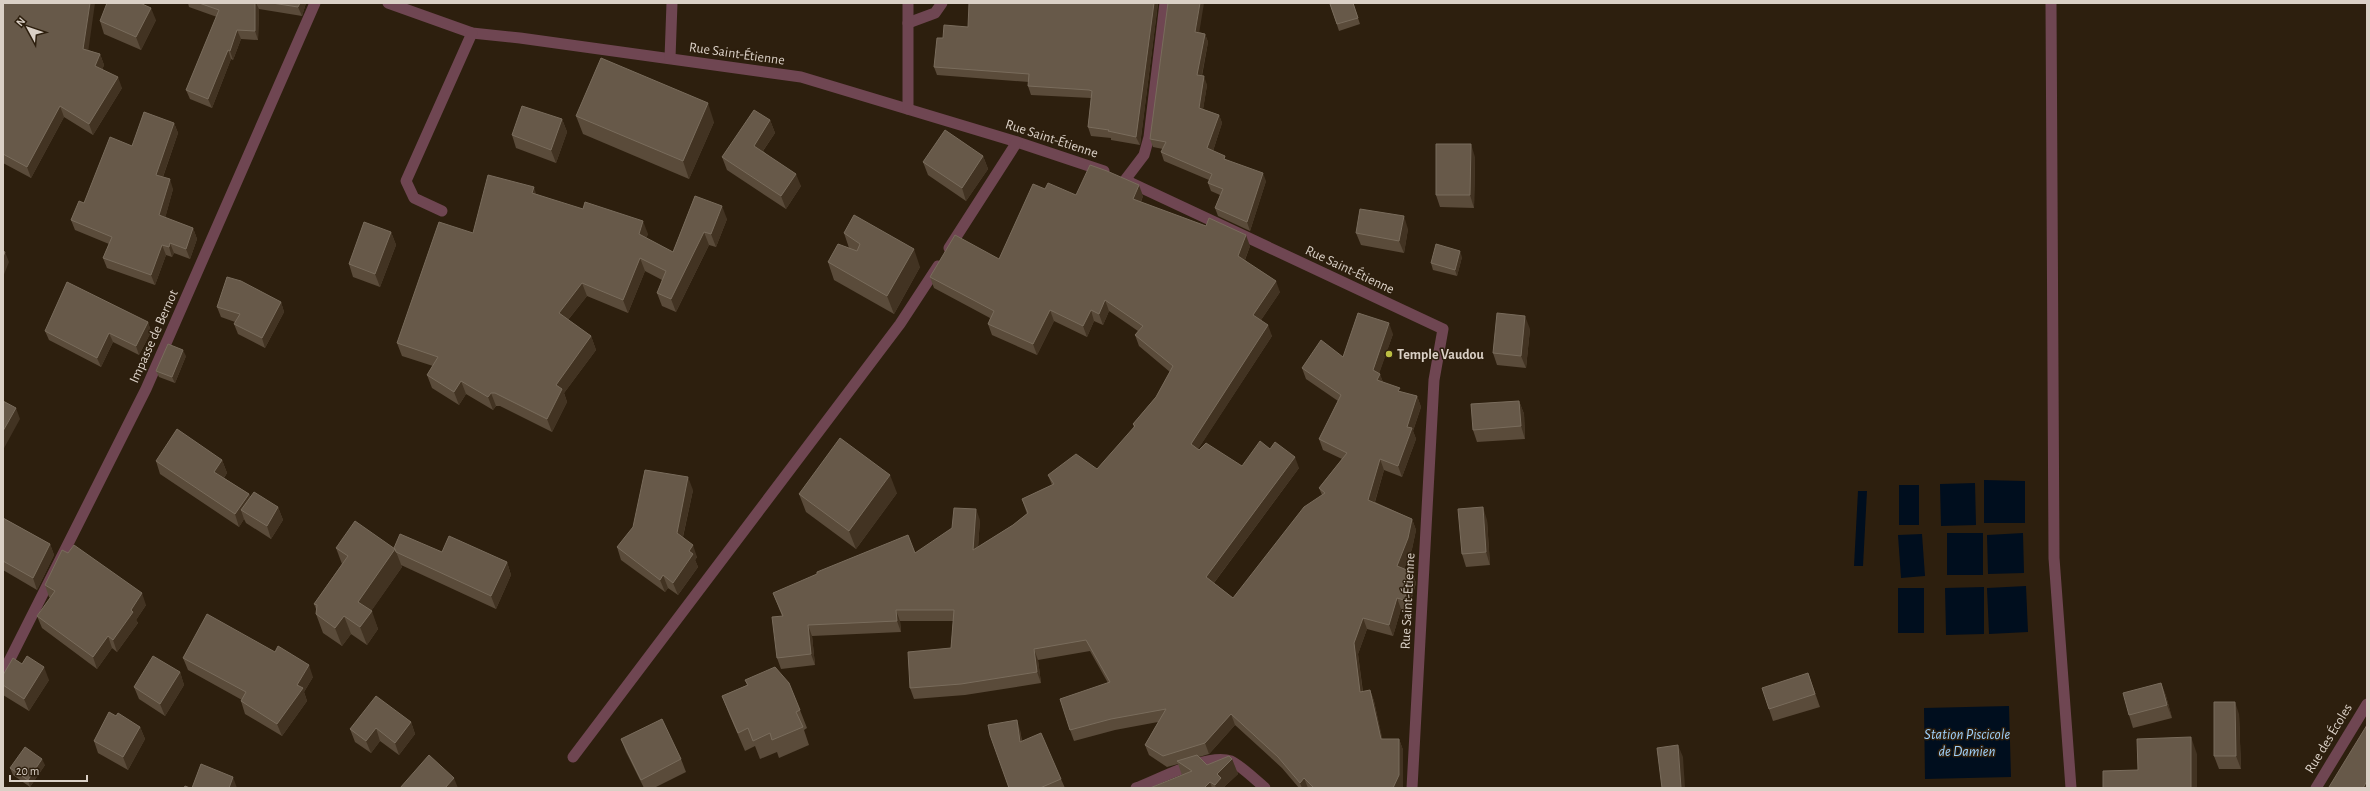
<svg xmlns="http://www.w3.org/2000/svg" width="2370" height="791" font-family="'Alegreya Sans',sans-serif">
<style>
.water{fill:#000e1e}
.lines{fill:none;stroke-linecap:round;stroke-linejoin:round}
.minor{stroke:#6f4652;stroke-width:11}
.wall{fill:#5a4b3a}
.shaded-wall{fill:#423322}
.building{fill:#675949;stroke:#796c5c}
.poi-dot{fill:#bcbf43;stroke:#2d1f0e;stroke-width:1.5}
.labels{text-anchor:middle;stroke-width:3;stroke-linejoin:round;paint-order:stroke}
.street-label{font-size:14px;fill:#dad0c6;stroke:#2d1f0e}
.poi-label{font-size:14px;font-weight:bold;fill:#dad0c6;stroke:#2d1f0e;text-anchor:start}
.water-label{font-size:15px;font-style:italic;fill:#9fd1fc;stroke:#2d1f0e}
</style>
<rect width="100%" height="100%" fill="#2d1f0e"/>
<g class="water">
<polygon points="1984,480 2025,481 2025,523 1984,523"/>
<polygon points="1975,483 1976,525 1941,526 1940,484"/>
<rect x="1899" y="485" width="20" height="40"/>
<polygon points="1858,491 1867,491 1863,566 1854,566"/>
<rect x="1947" y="533" width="36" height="42"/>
<polygon points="2023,533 2024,573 1988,574 1987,535"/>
<polygon points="1922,534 1925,576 1901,578 1898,535"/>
<polygon points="2026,586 2028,632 1989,634 1987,588"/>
<polygon points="1984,587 1984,634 1946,635 1945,588"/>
<rect x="1898" y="588" width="26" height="45"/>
<polygon points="2009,706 2011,777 1925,779 1924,708"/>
</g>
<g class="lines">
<g class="minor">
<polyline points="388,3 472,33 520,38 801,77 1017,142 1104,171"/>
<polyline points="2051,3 2054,558 2071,788"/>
<polyline points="908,23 935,13 942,3"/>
<polyline points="670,58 672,3"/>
<polyline points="908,109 908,3"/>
<polyline points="1125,180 1144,155 1149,137 1165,3"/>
<polyline points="1127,181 1443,329 1434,380 1412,788"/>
<polyline points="442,211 414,198 406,181 472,33"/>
<polyline points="949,248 1017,142"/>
<polyline points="3,673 146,389 315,3"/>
<polyline points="573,757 900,324 938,266"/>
<path d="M1136 788C1160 779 1207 753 1231 761 1240 765 1257 781 1265 788"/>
<polyline points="2316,788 2367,704"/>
</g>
</g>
<g class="wall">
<polygon points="3,3 88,50 100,54 104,65 102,70 122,88 93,135 64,117 31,178 3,163"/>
<polygon points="188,3 306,3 302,16 259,9 258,40 241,39 233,60 231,59 212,108 190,99 186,90 217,17 189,7"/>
<polygon points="1158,3 1140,145 1111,140 1111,138 1091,136 1088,127 1091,98 1031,95 1028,86 1029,82 937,75 934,67 943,38 968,27"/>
<polygon points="1353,3 1360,24 1339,31 1330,4"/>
<polygon points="156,20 141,50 104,34 100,21"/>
<polygon points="1199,32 1205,34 1208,42 1202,76 1207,85 1203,109 1219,115 1222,123 1213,151 1226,160 1266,181 1250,231 1218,216 1215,208 1220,195 1211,191 1208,183 1209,180 1164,161 1161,152 1163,149 1153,147 1150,139"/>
<polygon points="576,116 714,122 689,179 583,134"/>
<polygon points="562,119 567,132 556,163 516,148 512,135"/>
<polygon points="770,120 775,133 763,151 801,186 786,209 727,170 722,157"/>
<polygon points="174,123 178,133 163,177 173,189 165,218 193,228 197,239 190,259 174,253 172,257 166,255 155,285 107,268 103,258 109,244 75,230 71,220 84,203 132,146"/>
<polygon points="983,156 988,169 966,201 928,175 923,162"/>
<polygon points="1475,157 1474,208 1440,207 1436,195"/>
<polygon points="1045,189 1076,195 1143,196 1141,202 1250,246 1245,260 1280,292 1261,320 1272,336 1198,449 1242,466 1270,449 1299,468 1214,583 1233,598 1322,495 1319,488 1342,459 1323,450 1319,439 1338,401 1306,379 1302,368 1343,357 1393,334 1379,373 1383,382 1401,392 1417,396 1421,407 1413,431 1416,439 1402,477 1384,470 1375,502 1412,519 1416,530 1412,549 1404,569 1412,572 1416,583 1408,611 1401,609 1393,636 1367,629 1358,654 1363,692 1370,690 1374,701 1382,739 1399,739 1403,750 1403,786 1402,788 1299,788 1282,768 1235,725 1209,754 1199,757 1207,765 1232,759 1238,774 1224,787 1224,788 1150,788 1182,775 1178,764 1167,767 1149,755 1145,745 1158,722 1115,730 1074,741 1070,730 1108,683 1090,651 1038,660 1041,683 965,695 914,699 910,688 951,648 953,621 900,621 901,632 812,636 815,665 781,669 777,658 782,616 773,593 915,553 980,520 978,547 1013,525 1027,514 1022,499 1052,485 1048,475 1097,469 1134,428 1133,424 1156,397 1170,372 1139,346 1135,335 1138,331 1109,311 1103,325 1094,321 1087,337 1054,321 1037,355 992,335 988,324 990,318 934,288 930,277 999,259"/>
<polygon points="536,194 648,234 646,238 673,252 695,196 727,219 716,247 709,245 676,312 662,306 657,293 662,280 645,271 628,313 587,296 568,320 591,336 596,350 564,393 567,402 552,432 500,406 496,406 493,410 466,394 459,405 432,388 427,375 433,366 402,356 397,343"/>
<polygon points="1408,229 1404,253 1361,245 1356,233"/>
<polygon points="391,232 396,245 380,287 353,277 349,264"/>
<polygon points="844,233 920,267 894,314 834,280 828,262 849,248"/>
<polygon points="1462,257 1457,276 1433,270 1431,263"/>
<polygon points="281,302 284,312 265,348 238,334 234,324 235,322 221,317 217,307"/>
<polygon points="148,322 151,332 139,355 113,342 101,367 49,340 45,331"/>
<polygon points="1530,329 1526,368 1497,365 1493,353"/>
<polygon points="186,356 175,383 159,377 156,371"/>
<polygon points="1519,401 1524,414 1525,439 1477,442 1473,430"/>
<polygon points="222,460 227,473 224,478 249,494 250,496 278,507 283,520 271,539 246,523 244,519 239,527 160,474 156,461"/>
<polygon points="693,490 683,537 697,557 695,560 698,567 678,595 668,588 665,592 621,560 617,547"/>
<polygon points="897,493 856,549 806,512 799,494"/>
<polygon points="3,518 50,544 54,555 37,590 3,570"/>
<polygon points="1487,520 1490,565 1466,567 1462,554"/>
<polygon points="336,548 394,548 442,552 507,562 511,575 496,609 401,565 402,567 371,611 378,629 367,645 351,634 342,646 323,633 316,614 316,609 314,604 342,564"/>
<polygon points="45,585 146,605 136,620 138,623 117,652 112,648 97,669 42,628 37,616 51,598 49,597"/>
<polygon points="183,658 313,677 304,692 307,701 282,736 245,714 241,701 242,700 188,670"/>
<polygon points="180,672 184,685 165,716 139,699 134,687"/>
<polygon points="1808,673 1820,707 1773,721 1769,709"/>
<polygon points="3,675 49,680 29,711 3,695"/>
<polygon points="745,680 800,710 807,728 804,730 809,745 779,758 777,752 760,759 755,746 745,751 729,714 722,696 747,685"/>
<polygon points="2161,683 2166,696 2172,718 2133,728 2129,715"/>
<polygon points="2239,714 2241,769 2219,769 2214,756"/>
<polygon points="116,716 140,727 145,739 128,770 98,753 94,741"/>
<polygon points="411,722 415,734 399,755 380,741 371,753 355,742 350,729"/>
<polygon points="1020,730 1022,741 1061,779 1065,788 1009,788"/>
<polygon points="621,739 681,759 686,772 654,788 644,788 626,752"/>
<polygon points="45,765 30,787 13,775 10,768"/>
</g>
<g class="shaded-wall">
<polygon points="90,3 95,3 87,60 83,49"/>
<polygon points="255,3 256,3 259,9 258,40 255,31"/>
<polygon points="300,3 306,3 302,16 298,7"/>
<polygon points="1154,3 1158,3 1140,145 1136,137"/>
<polygon points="1200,3 1204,3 1198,40 1195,32"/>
<polygon points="151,8 156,20 141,50 136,37"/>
<polygon points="237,30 241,39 233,60 230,51"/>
<polygon points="1205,34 1208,42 1200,84 1197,75"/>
<polygon points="228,50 231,59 212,108 208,99"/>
<polygon points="100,54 104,65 99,77 95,66"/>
<polygon points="1204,76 1207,85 1202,116 1199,108"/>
<polygon points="118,77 122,88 93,135 89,124"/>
<polygon points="708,103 714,122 689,179 683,161"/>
<polygon points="60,106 64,117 31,178 27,167"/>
<polygon points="1219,115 1222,123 1211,157 1207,148"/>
<polygon points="562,119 567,132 556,163 551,150"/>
<polygon points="770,120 775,133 758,158 754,146"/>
<polygon points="174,123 178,133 160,185 156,175"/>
<polygon points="1471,144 1475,157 1474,208 1470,195"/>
<polygon points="983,156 988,169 966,201 962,188"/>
<polygon points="1263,173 1266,181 1250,231 1247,222"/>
<polygon points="796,174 801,186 786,209 781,196"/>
<polygon points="170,179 173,189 163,226 159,215"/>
<polygon points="1139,185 1143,196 1137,210 1133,199"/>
<polygon points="534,187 538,200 532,193"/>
<polygon points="722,206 727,219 716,247 711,234"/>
<polygon points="1404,216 1408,229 1404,253 1399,241"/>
<polygon points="643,221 648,234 643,247 639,234"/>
<polygon points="193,228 197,239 190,259 186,249"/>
<polygon points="391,232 396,245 380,287 375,274"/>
<polygon points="704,232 709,245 676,312 671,299"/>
<polygon points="1246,235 1250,246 1242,267 1238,256"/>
<polygon points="170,243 174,253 172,257 169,247"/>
<polygon points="162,245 166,255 155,285 151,275"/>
<polygon points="914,249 920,267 894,314 887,296"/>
<polygon points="1460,251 1462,257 1457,276 1455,270"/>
<polygon points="5,252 9,262 3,277 3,257"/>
<polygon points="640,258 645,271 628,313 623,300"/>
<polygon points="1276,281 1280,292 1257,326 1253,315"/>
<polygon points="582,283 587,296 563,326 559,313"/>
<polygon points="1105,300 1109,311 1103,325 1099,314"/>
<polygon points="281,302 284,312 265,348 262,338"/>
<polygon points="1050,310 1054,321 1037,355 1033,344"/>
<polygon points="1091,310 1094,321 1087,337 1083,326"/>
<polygon points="1525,316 1530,329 1526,368 1521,356"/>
<polygon points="148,322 151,332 139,355 136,346"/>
<polygon points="1389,323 1393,334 1378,377 1380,374 1384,385 1381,391 1373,370"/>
<polygon points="1268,325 1272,336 1195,454 1191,444"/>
<polygon points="109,333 113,342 101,367 97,358"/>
<polygon points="591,336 596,350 564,393 567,402 552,432 547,419 556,385"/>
<polygon points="183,350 186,356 175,383 172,377"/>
<polygon points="461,381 466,394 459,405 454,392"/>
<polygon points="491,393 496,406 493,410 488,397"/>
<polygon points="1417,396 1421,407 1413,431 1416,439 1402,477 1398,466 1407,427"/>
<polygon points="1519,401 1524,414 1525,439 1521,426"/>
<polygon points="16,408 20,419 3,450 3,431"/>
<polygon points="1295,457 1299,468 1210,588 1206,577"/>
<polygon points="1380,459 1384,470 1372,511 1368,500"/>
<polygon points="222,460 227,473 219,485 214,472"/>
<polygon points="890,475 897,493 856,549 849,531"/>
<polygon points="688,477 693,490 681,545 677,533"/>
<polygon points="249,494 254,506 241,510 244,519 239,527 235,514"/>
<polygon points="278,507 283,520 271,539 267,526"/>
<polygon points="1483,507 1487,520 1490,565 1486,552"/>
<polygon points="976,509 980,520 977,561 973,550"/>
<polygon points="1412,519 1416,530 1412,549 1401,577 1397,566"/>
<polygon points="50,544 54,555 37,590 33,578"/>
<polygon points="693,545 697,557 695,560 698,567 678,595 673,583 689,551"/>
<polygon points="395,549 402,567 365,620 358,602"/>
<polygon points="507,562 511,575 496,609 491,596"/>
<polygon points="1412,572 1416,583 1408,611 1404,600"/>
<polygon points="663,575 668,588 665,592 660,580"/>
<polygon points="142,593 146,605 136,620 138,623 117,652 113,640 131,610"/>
<polygon points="1397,598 1401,609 1393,636 1389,625"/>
<polygon points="896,610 900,621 901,632 897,621"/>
<polygon points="372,611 378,629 367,645 360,627"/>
<polygon points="344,616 351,634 342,646 335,628"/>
<polygon points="1363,618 1367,629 1358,654 1364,703 1360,692 1354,643"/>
<polygon points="808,625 812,636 815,665 811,654"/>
<polygon points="108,636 112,648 97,669 93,657"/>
<polygon points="1034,649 1038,660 1041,683 1037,672"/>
<polygon points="309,665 313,677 304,692 307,701 282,736 277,724 297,685"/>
<polygon points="44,667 49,680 29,711 24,699"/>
<polygon points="180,672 184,685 165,716 160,704"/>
<polygon points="2161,683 2166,696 2172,718 2167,705"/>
<polygon points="1370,690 1374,701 1385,750 1381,739"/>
<polygon points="2235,702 2239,714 2241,769 2236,756"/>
<polygon points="1231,714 1235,725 1209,754 1205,743"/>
<polygon points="1017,720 1020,730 1023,753 1020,742"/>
<polygon points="411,722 415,734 399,755 395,743"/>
<polygon points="140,727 145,739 128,770 123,757"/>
<polygon points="376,728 380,741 371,753 366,741"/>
<polygon points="2191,737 2197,754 2197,788 2191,788"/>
<polygon points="1399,739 1403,750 1403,786 1402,788 1393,788"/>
<polygon points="1678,745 1683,757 1685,788 1681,788"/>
<polygon points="42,759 45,765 30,787 28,780"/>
<polygon points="1232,759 1238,774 1224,787 1224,788 1216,788 1215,785 1217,774"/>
<polygon points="233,777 237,788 229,788"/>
<polygon points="454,778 458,788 445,788"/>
<polygon points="1304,778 1308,788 1302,788 1300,783"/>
<polygon points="2367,781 2367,788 2363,788"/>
<polygon points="1210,782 1212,788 1204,788"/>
</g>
<g class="building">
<polygon points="3,3 90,3 83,49 100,54 95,66 118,77 89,124 60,106 27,167 3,154"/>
<polygon points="107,3 140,3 151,8 136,37 100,21"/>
<polygon points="199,3 255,3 255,31 237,30 230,51 228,50 208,99 186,90 219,10"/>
<polygon points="272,3 300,3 298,7"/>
<polygon points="969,3 1154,3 1136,137 1108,131 1109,130 1088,127 1092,91 1089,90 1028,86 1029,74 934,67 937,38 943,38 944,25 968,27"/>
<polygon points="1168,3 1200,3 1195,32 1205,34 1197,75 1204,76 1199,108 1219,115 1207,148 1225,156 1224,159 1263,173 1247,222 1215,208 1223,189 1208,183 1212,174 1161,152 1166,142 1150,139"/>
<polygon points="1332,3 1353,3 1358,18 1337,24 1330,4"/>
<polygon points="601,58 708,103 683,161 576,116"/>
<polygon points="522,106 562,119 551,150 512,135"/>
<polygon points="754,110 770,120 754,146 796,174 781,196 722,157"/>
<polygon points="144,112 174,123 156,175 170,179 159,215 193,228 186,249 170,243 169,247 162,245 151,275 103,258 112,237 71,220 79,201 84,203 110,137 132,146"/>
<polygon points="945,130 983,156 962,188 923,162"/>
<polygon points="1436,144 1471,144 1470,195 1436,195"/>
<polygon points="1090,165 1107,171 1139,185 1133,199 1206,226 1209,218 1246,235 1238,256 1276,281 1253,315 1268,325 1191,444 1199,450 1206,443 1242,466 1260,441 1270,449 1275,442 1295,457 1206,577 1233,598 1304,507 1325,493 1319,488 1347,453 1319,439 1341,395 1302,368 1321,340 1343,357 1358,313 1389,323 1373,370 1380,374 1377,380 1400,388 1398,391 1417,396 1407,427 1412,428 1398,466 1380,459 1368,500 1412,519 1408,538 1397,566 1412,572 1404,600 1397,598 1389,625 1363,618 1354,643 1360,692 1370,690 1381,739 1399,739 1399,775 1393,788 1314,788 1304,778 1300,783 1278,757 1231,714 1205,743 1163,756 1145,745 1166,709 1111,719 1070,730 1060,699 1110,682 1086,640 1034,649 1037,672 961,684 910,688 908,652 951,648 954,610 896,610 897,621 808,625 811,654 777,658 772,617 783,616 773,593 817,574 817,572 908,535 915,553 952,528 954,508 976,509 973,550 1013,525 1028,513 1022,499 1054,484 1048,475 1076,454 1097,469 1135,426 1133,424 1156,397 1173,366 1135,335 1143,326 1105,300 1099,314 1091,310 1083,326 1050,310 1033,344 988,324 994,311 930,277 955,235 999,259 1033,184 1045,189 1048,183 1076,195"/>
<polygon points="488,175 534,187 532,193 583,209 585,202 643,221 639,234 673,252 695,196 722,206 711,234 704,232 671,299 657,293 666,271 640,258 623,300 582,283 559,313 591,336 556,385 562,389 547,419 495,393 491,393 488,397 461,381 454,392 427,375 438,357 397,343 439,222 473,233"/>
<polygon points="1360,209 1404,216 1399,241 1356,233"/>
<polygon points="854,215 914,249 887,296 828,262 838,244 857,251 860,244 844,233"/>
<polygon points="364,222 391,232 375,274 349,264"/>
<polygon points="1436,244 1460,251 1455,270 1431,263"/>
<polygon points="3,251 5,252 3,257"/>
<polygon points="227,277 241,281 281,302 262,338 234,324 240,314 217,307"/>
<polygon points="67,282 148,322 136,346 109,333 97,358 45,331"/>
<polygon points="1497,313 1525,316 1521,356 1493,353"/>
<polygon points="168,344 183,350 172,377 156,371"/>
<polygon points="3,401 16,408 3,431"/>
<polygon points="1519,401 1521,426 1473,430 1471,404"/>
<polygon points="177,429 222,460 214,472 249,494 235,514 156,461"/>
<polygon points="840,438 890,475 849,531 799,494"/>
<polygon points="645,470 688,477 677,533 693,545 689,551 693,554 673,583 663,575 660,580 617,547 633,527"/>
<polygon points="254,492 278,507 267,526 241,510"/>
<polygon points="1483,507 1486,552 1462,554 1458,509"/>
<polygon points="3,518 50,544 33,578 3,561"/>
<polygon points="355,521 395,549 358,602 372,611 360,627 344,616 335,628 316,614 317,605 314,604 348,556 336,548"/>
<polygon points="400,534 442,552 449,536 507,562 491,596 396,552 395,549 394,548"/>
<polygon points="74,545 142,593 131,610 133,612 113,640 108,636 93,657 37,616 55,591 45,585 62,550 68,553"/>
<polygon points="207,614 275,652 278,646 309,665 297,685 303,688 277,724 241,701 246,692 183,658"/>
<polygon points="27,656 44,667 24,699 3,685 3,675 13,658 22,664"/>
<polygon points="153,656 180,672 160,704 134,687"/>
<polygon points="775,667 789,683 800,710 796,712 803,727 772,740 770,733 753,741 748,728 738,733 722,696 748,685 745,680"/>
<polygon points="1808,673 1815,694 1769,709 1762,688"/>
<polygon points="2161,683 2167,705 2129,715 2123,693"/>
<polygon points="376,696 411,722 395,743 376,728 366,741 350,729"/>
<polygon points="2214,702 2235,702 2236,756 2214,756"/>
<polygon points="109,712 116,716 118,713 140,727 123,757 94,741"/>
<polygon points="662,719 681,759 641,780 621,739"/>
<polygon points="1017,720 1020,742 1041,733 1061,779 1040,788 1009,788 990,735 988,725"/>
<polygon points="2367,725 2367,781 2363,788 2331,788 2329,787"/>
<polygon points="2191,737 2191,788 2103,788 2103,771 2138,770 2137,739"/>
<polygon points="1678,745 1681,788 1662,788 1657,748"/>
<polygon points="25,747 42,759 28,780 10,768"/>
<polygon points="429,755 454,778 445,788 400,788"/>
<polygon points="1197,755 1207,765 1229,756 1232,759 1217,774 1221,778 1215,785 1210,782 1204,788 1150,788 1192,771 1177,761"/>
<polygon points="201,764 233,777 229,788 192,788"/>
<polygon points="185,786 190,788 184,788"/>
</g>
<circle class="poi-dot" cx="1389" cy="354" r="4"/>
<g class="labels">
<g class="street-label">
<text transform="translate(737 53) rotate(8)" y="5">Rue Saint-Étienne</text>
<text transform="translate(1052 138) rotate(18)" y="5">Rue Saint-Étienne</text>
<text transform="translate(1350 269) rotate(25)" y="5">Rue Saint-Étienne</text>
<text transform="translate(153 336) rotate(-66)" y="5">Impasse de Bernot</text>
<text transform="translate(1407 601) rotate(-87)" y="5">Rue Saint-Étienne</text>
<text transform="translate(2328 738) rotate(-59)" y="5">Rue des Écoles</text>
</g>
<g class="poi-label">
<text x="1397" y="359">Temple Vaudou</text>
</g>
<g class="water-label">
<text x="1967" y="739">Station Piscicole<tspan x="1967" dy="17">de Damien</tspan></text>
</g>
</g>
<rect width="2370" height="791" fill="none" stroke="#dad0c6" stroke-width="8"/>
<g transform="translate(28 28) rotate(310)" stroke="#2d1f0e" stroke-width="3" paint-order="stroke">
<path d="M0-3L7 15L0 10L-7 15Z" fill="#dad0c6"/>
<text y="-6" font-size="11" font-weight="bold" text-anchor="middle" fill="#dad0c6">N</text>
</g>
<path d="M10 775v6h77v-6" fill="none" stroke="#dad0c6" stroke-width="2"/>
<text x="16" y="775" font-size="12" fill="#dad0c6" stroke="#2d1f0e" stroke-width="3" paint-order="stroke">20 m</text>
</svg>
